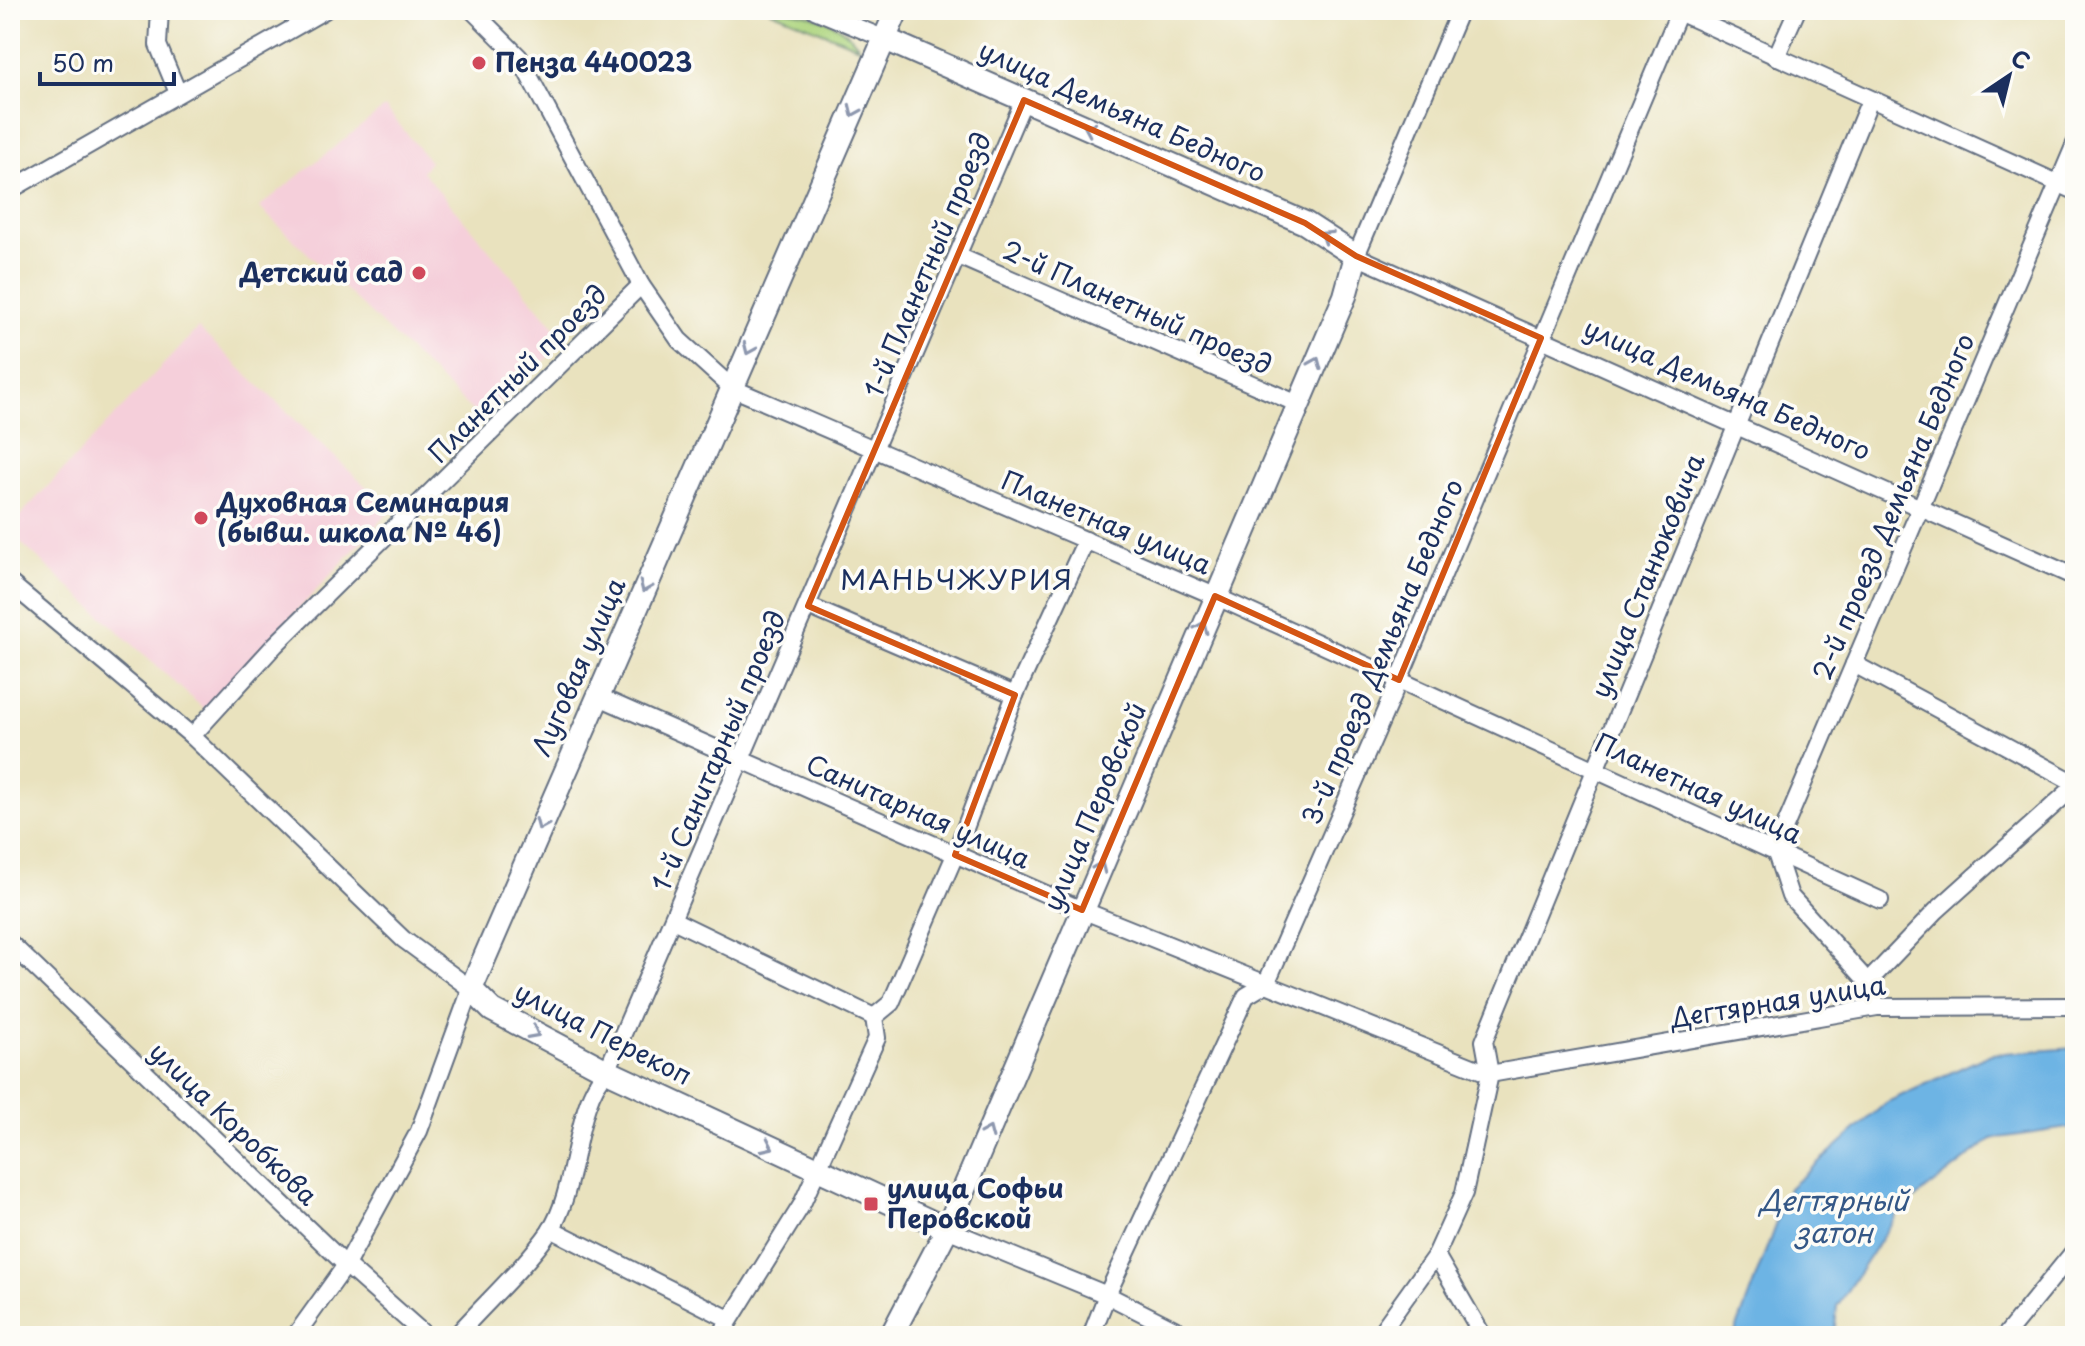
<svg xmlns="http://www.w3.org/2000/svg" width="2085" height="1346" font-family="'Playpen Sans',sans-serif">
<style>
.built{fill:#f5cfda}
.green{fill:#afd680;stroke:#65826f;stroke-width:2}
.water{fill:#6db4e4;stroke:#4472a1;stroke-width:2}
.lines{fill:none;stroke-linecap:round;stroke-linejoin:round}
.street-casing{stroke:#636e80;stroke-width:20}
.secondary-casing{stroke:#636e80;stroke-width:26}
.street{stroke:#fff;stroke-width:16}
.secondary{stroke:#fff;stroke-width:22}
.oneway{stroke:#8d97ae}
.marked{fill:none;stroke:#d45514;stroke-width:6;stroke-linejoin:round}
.poi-dot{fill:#d1495b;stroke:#fdfcf7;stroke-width:3}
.labels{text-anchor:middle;stroke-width:7;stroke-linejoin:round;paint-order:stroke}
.poi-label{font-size:26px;font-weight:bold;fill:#1b2f5e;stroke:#fdfcf7;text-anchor:start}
.street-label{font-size:26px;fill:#1b2f5e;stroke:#fdfcf7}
.neighbourhood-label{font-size:28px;letter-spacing:2px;fill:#1b2f5e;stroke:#fdfcf7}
.water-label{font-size:28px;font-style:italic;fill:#345786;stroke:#fdfcf7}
</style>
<rect width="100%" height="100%" fill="#fdfcf7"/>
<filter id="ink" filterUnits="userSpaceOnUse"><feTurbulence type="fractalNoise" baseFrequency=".0125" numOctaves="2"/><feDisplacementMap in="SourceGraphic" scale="16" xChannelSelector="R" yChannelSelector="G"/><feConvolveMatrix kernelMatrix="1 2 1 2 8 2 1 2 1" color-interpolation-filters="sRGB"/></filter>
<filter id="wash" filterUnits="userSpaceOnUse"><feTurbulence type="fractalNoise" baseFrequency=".006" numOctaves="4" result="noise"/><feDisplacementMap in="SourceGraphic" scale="32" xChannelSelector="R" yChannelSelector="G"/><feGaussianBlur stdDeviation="1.8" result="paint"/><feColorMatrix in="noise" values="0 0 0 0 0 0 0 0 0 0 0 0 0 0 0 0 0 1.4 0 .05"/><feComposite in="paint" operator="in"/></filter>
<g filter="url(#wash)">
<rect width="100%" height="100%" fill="#e9e2be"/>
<g class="built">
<polygon points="385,107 430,162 422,171 566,340 483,421 259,207"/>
<polygon points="198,328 391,510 205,710 10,533 10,526"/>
</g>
<path class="green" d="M769 10C801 10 841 19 859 47Z"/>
<polygon class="water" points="2075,1048 2075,1127 1992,1139 1900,1210 1837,1306 1834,1336 1734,1336 1789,1188 1887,1102 1991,1054"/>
</g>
<g filter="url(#ink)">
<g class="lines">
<g class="street-casing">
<g id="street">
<polyline points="160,10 158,45 178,93"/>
<polyline points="472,10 519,57 641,285 679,340 732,388 1215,596 1880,900"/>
<polyline points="815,10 885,39"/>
<polyline points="1460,10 1356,256 2075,577"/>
<polyline points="1674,10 2075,191"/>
<polyline points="1776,57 1797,10"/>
<polyline points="10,190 325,10"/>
<polyline points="958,256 1298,404"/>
<polyline points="10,583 192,736 403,939 471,989 419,1131 346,1265 295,1336"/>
<polyline points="808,606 1015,695"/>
<polyline points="1854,664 2075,783"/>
<polyline points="597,696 1082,910 1490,1074"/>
<polyline points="192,736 275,645 641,285"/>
<polyline points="673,920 874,1017"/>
<polyline points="10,943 346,1265 426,1336"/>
<polyline points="1868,982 1790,896 1775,850 2075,144"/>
<polyline points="1877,1007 1868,982 1936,911 2075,786"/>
<polyline points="1490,1074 1877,1007 2075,1006"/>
<polyline points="551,1229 729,1319"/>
<polyline points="947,1229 1107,1295 1188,1336"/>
<polyline points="1436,1255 1483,1336"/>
<path d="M456 1336C486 1302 524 1268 550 1231 578 1189 574 1102 607 1071L1024 100"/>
<polyline points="720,1336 801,1206 877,1038 874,1017 891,1003 955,855 1015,695 1086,540"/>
<polyline points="1091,1336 1107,1295 1246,996 1266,984 1399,680 1679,12"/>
<polyline points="1378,1336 1436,1255 1464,1193 1490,1074 1484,1041 1870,100"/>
<polyline points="2005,1336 2075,1250"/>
</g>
</g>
<g class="secondary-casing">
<g id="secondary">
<polyline points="897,10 471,989 492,1010 607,1071 947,1229"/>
<polyline points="885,39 1305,223 1356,256 1345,296 947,1229 891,1336"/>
</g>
</g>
<use href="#street" class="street"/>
<use href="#secondary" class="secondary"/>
</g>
<defs><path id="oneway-chevron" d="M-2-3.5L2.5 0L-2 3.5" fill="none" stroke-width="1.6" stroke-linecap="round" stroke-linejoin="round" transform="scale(2)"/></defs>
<g class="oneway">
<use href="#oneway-chevron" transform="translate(854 111) rotate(114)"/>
<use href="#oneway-chevron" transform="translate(1089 128) rotate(-156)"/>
<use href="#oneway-chevron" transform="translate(1326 236) rotate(-147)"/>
<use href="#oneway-chevron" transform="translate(749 349) rotate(114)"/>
<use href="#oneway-chevron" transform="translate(1316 363) rotate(-67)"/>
<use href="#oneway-chevron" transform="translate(645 587) rotate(114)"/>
<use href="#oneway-chevron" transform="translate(1202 627) rotate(-67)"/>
<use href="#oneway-chevron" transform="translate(541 825) rotate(113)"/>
<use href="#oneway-chevron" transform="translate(1100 867) rotate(-67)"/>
<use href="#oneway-chevron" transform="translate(534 1033) rotate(28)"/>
<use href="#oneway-chevron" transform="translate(988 1132) rotate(-67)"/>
<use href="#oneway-chevron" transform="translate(768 1146) rotate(25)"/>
</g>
</g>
<path class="marked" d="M1024 100 1305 223 1356 256 1541 338 1399 680 1215 596 1082 910 955 855 1015 695 808 606Z"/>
<g class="poi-dot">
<circle cx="479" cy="63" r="8"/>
<circle cx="419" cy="273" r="8"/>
<circle cx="201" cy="518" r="8"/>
<rect x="863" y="1196" width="16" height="16" rx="4"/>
</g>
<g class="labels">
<g class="poi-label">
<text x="495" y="72">Пенза 440023</text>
<text x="403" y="282" text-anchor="end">Детский сад</text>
<text x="217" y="512">Духовная Семинария<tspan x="217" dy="30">(бывш. школа № 46)</tspan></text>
<text x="887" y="1198">улица Софьи<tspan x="887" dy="30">Перовской</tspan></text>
</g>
<g class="street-label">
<text transform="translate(1122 112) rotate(24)" y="9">улица Демьяна Бедного</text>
<text transform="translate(928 265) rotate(-67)" y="9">1-й Планетный проезд</text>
<text transform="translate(1137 308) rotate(24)" y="9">2-й Планетный проезд</text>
<text transform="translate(518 374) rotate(-45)" y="9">Планетный проезд</text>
<text transform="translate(1727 390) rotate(24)" y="9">улица Демьяна Бедного</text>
<text transform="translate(1894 507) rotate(-67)" y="9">2-й проезд Демьяна Бедного</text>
<text transform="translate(1106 523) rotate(23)" y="9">Планетная улица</text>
<text transform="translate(1648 576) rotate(-68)" y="9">улица Станюковича</text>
<text transform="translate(1383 652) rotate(-67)" y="9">3-й проезд Демьяна Бедного</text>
<text transform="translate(579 667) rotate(-66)" y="9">Луговая улица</text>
<text transform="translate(719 751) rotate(-67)" y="9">1-й Санитарный проезд</text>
<text transform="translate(1698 789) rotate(25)" y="9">Планетная улица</text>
<text transform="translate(1095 807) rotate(-67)" y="9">улица Перовской</text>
<text transform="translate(918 812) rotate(24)" y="9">Санитарная улица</text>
<text transform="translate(1778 1002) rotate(-9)" y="9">Дегтярная улица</text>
<text transform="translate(603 1034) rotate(27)" y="9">улица Перекоп</text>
<text transform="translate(233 1124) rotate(44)" y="9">улица Коробкова</text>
</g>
<g class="neighbourhood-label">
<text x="957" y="590">МАНЬЧЖУРИЯ</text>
</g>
<g class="water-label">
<text x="1834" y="1211">Дегтярный<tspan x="1834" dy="32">затон</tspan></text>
</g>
</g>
<rect width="2085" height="1346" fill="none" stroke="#fdfcf7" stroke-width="40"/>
<g transform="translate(2009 76) rotate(35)" stroke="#fdfcf7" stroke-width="6" paint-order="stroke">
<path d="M0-6L14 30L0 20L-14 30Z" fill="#1b2f5e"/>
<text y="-12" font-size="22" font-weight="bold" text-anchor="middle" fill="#1b2f5e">С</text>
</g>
<path d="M40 72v12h134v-12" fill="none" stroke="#1b2f5e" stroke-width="4"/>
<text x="52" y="72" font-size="24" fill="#1b2f5e" stroke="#fdfcf7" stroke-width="6" paint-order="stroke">50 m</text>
</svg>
